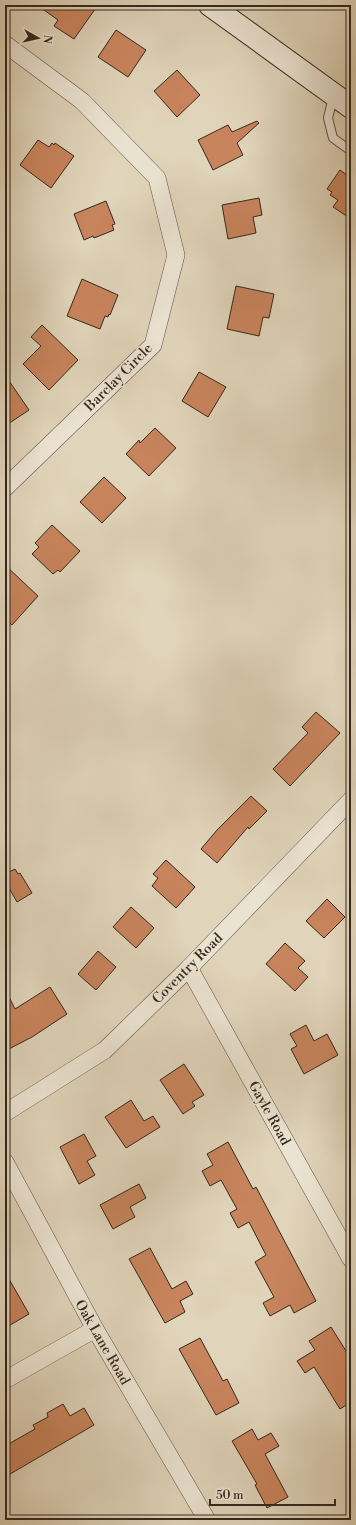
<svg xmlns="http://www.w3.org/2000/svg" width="356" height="1525" font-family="'Libre Bodoni',serif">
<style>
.building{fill:#c8845c;stroke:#34281c}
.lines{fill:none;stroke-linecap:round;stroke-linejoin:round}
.lane-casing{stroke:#5f5344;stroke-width:10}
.street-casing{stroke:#5f5344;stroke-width:18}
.secondary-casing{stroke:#34281c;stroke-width:24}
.lane{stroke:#ebe3d2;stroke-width:8}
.street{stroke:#ebe3d2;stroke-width:17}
.secondary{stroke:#ebe3d2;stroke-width:22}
.labels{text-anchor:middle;stroke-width:3;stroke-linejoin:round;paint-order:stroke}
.street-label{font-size:14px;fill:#34281c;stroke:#ebe3d2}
</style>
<rect width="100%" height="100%" fill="#e0d4ba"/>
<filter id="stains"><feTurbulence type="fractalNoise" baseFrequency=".005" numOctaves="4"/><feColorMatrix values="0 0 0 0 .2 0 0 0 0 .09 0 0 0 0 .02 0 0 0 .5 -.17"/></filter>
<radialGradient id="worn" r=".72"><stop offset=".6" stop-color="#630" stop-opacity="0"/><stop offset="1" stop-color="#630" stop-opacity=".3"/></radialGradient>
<g class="building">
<polygon points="37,5 98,5 74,39 54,26 58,20"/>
<polygon points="116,30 146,50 128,77 98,57"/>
<polygon points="177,70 200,95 177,117 154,91"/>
<polygon points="257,121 259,123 237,143 243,155 213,170 198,140 228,125 232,132"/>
<polygon points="38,140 49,147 52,143 54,145 55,143 74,156 51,188 20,165"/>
<polygon points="340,170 351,178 351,219 333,207 338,200 330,195 332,192 327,189"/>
<polygon points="259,198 262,215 253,217 256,233 228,239 222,205"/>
<polygon points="106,201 115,224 112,225 114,230 94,238 93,236 84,240 74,214"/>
<polygon points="82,279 118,295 110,315 109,314 108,317 105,316 100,329 67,316"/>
<polygon points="236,286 274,294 269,318 263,317 259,336 227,329"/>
<polygon points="42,325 78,360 49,390 23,364 41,346 31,337"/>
<polygon points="199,372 226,387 208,417 182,401"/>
<polygon points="5,375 29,410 5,426"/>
<polygon points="155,428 176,448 149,476 126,454 139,440 140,443"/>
<polygon points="104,477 126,498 102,523 80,502"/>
<polygon points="52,525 80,551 60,572 58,570 53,574 32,554 39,547 35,543"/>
<polygon points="5,565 38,596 12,625 5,619"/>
<polygon points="316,712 340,733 290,786 273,769 308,733 302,727"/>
<polygon points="251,796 267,811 249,829 248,827 217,863 201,849 217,830"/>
<polygon points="166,860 195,887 176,908 152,886 158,878 153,874"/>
<polygon points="15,869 18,874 20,873 32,893 17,902 5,881 5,874"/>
<polygon points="327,899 345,917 324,938 306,921"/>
<polygon points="131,907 154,928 136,948 113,927"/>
<polygon points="285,943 305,961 298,968 308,977 295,991 266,964"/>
<polygon points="98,951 116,967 96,990 78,974"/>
<polygon points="50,987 67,1014 32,1037 5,1051 5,989 15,1009"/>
<polygon points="306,1025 314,1041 327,1034 338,1055 304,1074 291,1049 297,1046 290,1034"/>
<polygon points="184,1064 204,1095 192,1102 195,1106 183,1114 160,1080"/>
<polygon points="131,1100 144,1121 153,1116 160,1127 126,1148 105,1117"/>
<polygon points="84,1134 96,1156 87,1161 95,1175 79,1184 60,1147"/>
<polygon points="228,1142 253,1189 256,1187 316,1301 294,1313 290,1305 270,1316 263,1303 274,1297 255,1262 266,1255 249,1222 238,1228 230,1213 237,1209 221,1180 210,1186 202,1171 213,1165 207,1154"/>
<polygon points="139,1184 146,1198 130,1207 135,1217 113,1229 100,1205"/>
<polygon points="150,1248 172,1289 186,1281 193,1294 180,1301 185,1312 165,1323 129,1259"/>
<polygon points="5,1272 29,1314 5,1328"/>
<polygon points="331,1327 351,1359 351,1402 340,1409 314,1367 305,1373 297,1361 315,1350 309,1341"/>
<polygon points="200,1338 223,1381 227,1379 239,1403 216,1415 179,1349"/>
<polygon points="63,1404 70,1416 84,1408 94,1425 5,1477 5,1446 35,1429 33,1425 48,1417 47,1413"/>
<polygon points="252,1429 258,1440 271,1433 279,1446 265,1454 288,1497 267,1508 255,1485 257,1484 232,1441"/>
</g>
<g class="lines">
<g class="lane-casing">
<polyline id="lane" points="333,97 328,118 333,138 351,151"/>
</g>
<g class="street-casing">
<g id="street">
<polyline points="5,44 82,101 157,178 176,255 153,345 5,488"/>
<polyline points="189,968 351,1259"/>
<polyline points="5,1113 105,1050 189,968 351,800"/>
<polyline points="5,1162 95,1329 207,1520"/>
<polyline points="5,1380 95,1329"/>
</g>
</g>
<g class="secondary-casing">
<polyline id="secondary" points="210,5 351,107"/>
</g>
<use href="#lane" class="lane"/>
<use href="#street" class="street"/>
<use href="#secondary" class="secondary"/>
</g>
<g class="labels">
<g class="street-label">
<text transform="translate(118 377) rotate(-45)" y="5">Barclay Circle</text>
<text transform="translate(187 968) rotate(-45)" y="5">Coventry Road</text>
<text transform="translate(270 1113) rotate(61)" y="5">Gayle Road</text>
<text transform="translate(103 1342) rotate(60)" y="5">Oak Lane Road</text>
</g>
</g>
<rect width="356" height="1525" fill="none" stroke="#e0d4ba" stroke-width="20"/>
<rect x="6" y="6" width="344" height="1513" fill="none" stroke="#34281c" stroke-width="2"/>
<rect x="10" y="10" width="336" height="1505" fill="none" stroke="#34281c"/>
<g transform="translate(38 38) rotate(98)" stroke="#ebe3d2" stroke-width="3" paint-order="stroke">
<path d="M0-3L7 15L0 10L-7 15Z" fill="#34281c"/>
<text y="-6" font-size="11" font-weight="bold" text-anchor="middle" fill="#34281c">N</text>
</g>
<path d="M210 1499v6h125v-6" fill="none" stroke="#34281c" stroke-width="2"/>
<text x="216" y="1499" font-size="12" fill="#34281c" stroke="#ebe3d2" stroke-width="3" paint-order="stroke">50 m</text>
<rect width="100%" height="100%" filter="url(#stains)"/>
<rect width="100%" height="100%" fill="url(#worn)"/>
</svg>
